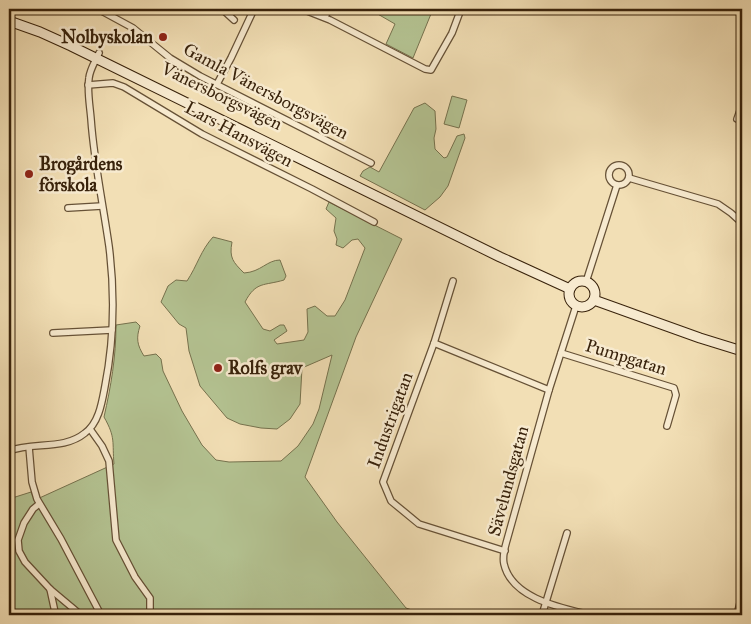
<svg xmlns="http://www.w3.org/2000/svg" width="751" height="624" font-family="'IM FELL Great Primer',serif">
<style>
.green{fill:#b4c392;stroke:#76724e}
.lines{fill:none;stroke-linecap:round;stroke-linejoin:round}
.minor-casing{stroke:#665136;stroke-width:8}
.secondary-casing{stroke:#38220b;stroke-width:11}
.minor{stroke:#f7eacf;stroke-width:5.5}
.secondary{stroke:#f7eacf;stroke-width:9}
.rail{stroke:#38220b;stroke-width:1;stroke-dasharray:9 9;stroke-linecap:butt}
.poi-dot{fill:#8f2418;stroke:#f7eacf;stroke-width:2}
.labels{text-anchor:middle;stroke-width:5;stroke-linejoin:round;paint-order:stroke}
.poi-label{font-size:18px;font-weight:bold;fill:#38220b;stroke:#f7eacf;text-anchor:start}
.street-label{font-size:18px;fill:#38220b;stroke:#f7eacf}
</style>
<rect width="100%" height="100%" fill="#f2dfb5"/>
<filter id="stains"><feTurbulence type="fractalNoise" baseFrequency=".004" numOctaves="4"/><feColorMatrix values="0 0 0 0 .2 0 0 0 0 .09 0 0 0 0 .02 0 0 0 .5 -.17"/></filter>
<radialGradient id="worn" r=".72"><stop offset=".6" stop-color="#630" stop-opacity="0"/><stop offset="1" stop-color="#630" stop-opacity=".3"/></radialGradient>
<g class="green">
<polygon points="369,9 433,9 413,58 386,44 395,24"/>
<polygon points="452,96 467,100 459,128 444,124"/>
<polygon points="425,103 435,111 436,129 434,138 435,149 444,158 447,157 457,136 464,134 465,138 448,186 440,197 425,210 360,176 363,171 370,167 379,172 414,108"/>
<path d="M329 202 402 239 356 337 305 477 337 522 406 608 427 615H24L9 605V499L31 492 35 500 114 464C112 442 116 438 104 417 111 386 116 357 116 325L136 322 140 326C136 338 137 345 144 356L156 354 161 359 163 371 182 411 202 445 216 460 229 462 281 461 298 446 313 424 319 409 332 355 302 368 300 404 290 419 277 429 261 428 240 424 227 418 200 386 189 351 186 328 179 324 161 302 168 286 176 280 187 281C197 266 201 250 213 237L232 242C229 258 233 262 244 273 261 272 267 260 280 260L286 276 284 280C264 286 256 281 245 302L263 329 270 331 280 325H284L287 331 274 340 277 344 304 340 308 332 307 309 315 306 327 316H335L345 300 365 248 358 239 352 240 343 248 336 245 337 239 334 231 336 218 326 209Z"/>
</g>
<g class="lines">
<g class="minor-casing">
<g id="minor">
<polyline points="98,9 133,28 170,58 200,76 371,163"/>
<polyline points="222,9 234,20"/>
<polyline points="302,9 330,20 425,69 431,70 452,33 461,9"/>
<polyline points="324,17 330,9"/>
<polyline points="217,84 231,58 254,9"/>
<polyline points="88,85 113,83 124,87 202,134 312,189 374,222"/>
<polyline points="737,119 742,105"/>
<circle cx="619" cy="175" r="10"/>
<polyline points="629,178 718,204 731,213 742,223"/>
<polyline points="68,208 102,206"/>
<polyline points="453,281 434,343 383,482 391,501 419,524 505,551"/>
<polyline points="586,282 617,185"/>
<path d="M576 306 549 390 507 540C505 547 502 556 504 564 512 599 562 608 591 615"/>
<polyline points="53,333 112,330"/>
<polyline points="434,343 549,390"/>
<polyline points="561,353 674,388 676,395 667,426"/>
<polyline points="90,429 102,446 109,461 116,540 135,577 150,598 150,615"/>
<polyline points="29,447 32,482 37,499 61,539 101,615"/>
<path d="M9 451C33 441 63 451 85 433 99 423 102 402 105 386 114 340 115 293 109 246 103 204 94 162 91 119 90 106 87 91 89 78 90 69 95 62 99 53"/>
<polyline points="39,504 33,509 24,523 18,540 19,551 25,562 50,589 55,612 59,615"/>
<polyline points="50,589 81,615"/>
<polyline points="542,615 567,533"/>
<polyline points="737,615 742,595"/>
</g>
</g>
<g class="secondary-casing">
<g id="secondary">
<polyline points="9,21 40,32 71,46 500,257 570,289"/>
<circle cx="582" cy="294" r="13"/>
<polyline points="594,300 700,338 742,351"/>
</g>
</g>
<use href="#minor" class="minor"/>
<use href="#secondary" class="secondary"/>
<polyline class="rail" points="9,609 19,615"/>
</g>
<g class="poi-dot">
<circle cx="163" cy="37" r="5"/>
<circle cx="29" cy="174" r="5"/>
<circle cx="218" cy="368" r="5"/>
</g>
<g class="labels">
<g class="poi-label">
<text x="153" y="43" text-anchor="end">Nolbyskolan</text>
<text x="39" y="170">Brogårdens<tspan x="39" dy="21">förskola</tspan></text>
<text x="228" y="374">Rolfs grav</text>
</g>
<g class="street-label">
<text transform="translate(266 91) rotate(28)" y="6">Gamla Vänersborgsvägen</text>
<text transform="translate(222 96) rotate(26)" y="6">Vänersborgsvägen</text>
<text transform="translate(239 134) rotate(28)" y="6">Lars Hansvägen</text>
<text transform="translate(626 357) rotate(17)" y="6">Pumpgatan</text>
<text transform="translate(390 420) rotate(-70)" y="6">Industrigatan</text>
<text transform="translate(508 481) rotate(-75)" y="6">Sävelundsgatan</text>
</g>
</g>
<rect width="751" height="624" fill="none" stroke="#f2dfb5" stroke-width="30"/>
<rect x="10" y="10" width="731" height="604" fill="none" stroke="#38220b" stroke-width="2.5"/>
<rect x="15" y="15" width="721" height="594" fill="none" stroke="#38220b"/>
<rect width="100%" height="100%" filter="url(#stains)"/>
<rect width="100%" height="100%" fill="url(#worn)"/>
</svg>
